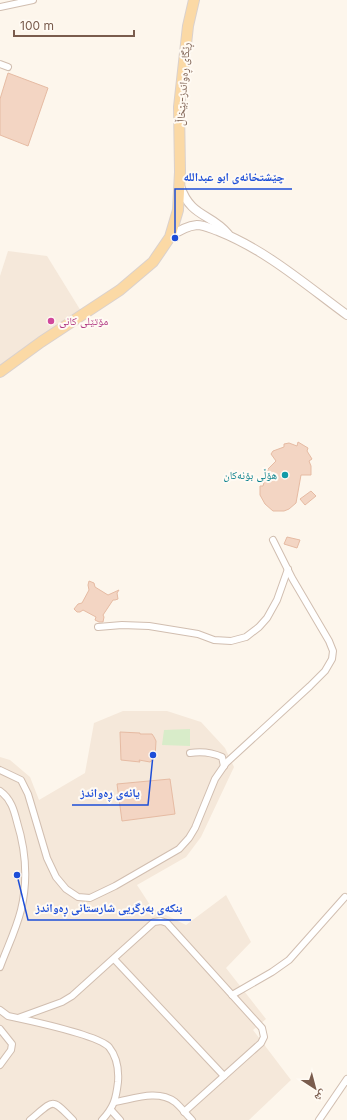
<svg xmlns="http://www.w3.org/2000/svg" width="347" height="1120" font-family="Inter,'Noto Naskh Arabic',sans-serif">
<style>
.residential{fill:#f5e8da}
.green{fill:#d8ecc9}
.building{fill:#f3d5c3;stroke:#e6bba3}
.lines{fill:none;stroke-linecap:round;stroke-linejoin:round}
.minor-casing{stroke:#d1beb0;stroke-width:8}
.tertiary-casing{stroke:#d1beb0;stroke-width:10}
.primary-casing{stroke:#dad1cd;stroke-width:12}
.minor{stroke:#fff;stroke-width:6}
.tertiary{stroke:#fff;stroke-width:8}
.primary{stroke:#fbd9a5;stroke-width:10}
.hotel-dot{fill:#d1479c;stroke:#fffaf3;stroke-width:1.5}
.culture-dot{fill:#0f9aa8;stroke:#fffaf3;stroke-width:1.5}
.labels{text-anchor:middle;stroke-width:4;stroke-linejoin:round;paint-order:stroke}
.street-label{font-size:11px;fill:#7a5c4d;stroke:#fffaf3}
.hotel-label{font-size:11px;fill:#b23c85;stroke:#fffaf3;text-anchor:start}
.culture-label{font-size:11px;fill:#0d838f;stroke:#fffaf3;text-anchor:end}
.leader{fill:none;stroke:#1d4ed8;stroke-width:1.5}
.callout-dot{fill:#1d4ed8;stroke:#fffaf3;stroke-width:1.5}
.callout-label{font-size:12px;text-anchor:middle;font-weight:bold;fill:#1d4ed8;stroke:#fffaf3;stroke-width:4;stroke-linejoin:round;paint-order:stroke}
</style>
<rect width="100%" height="100%" fill="#fdf6ec"/>
<g class="residential">
<polygon points="8,251 47,256 84,316 0,375 0,276"/>
<polygon points="123,711 167,711 201,722 225,748 234,767 201,837 186,857 137,885 152,908 186,925 226,895 251,942 226,968 266,1019 253,1030 291,1080 249,1120 0,1120 0,757 10,760 30,777 39,800 85,773 94,723"/>
</g>
<polygon class="green" points="190,729 190,746 162,745 164,730"/>
<g class="building">
<polygon points="8,73 48,88 28,146 0,135 0,99"/>
<polygon points="298,442 308,448 307,451 312,459 309,461 311,466 311,475 301,475 296,503 289,509 284,511 273,511 265,504 260,495 260,486 263,486 268,469 276,461 271,454 273,451 284,447 284,444 289,443 297,446"/>
<polygon points="311,491 316,496 305,505 300,499"/>
<polygon points="287,537 300,540 297,548 284,544"/>
<polygon points="89,581 94,583 95,587 108,595 119,590 117,593 118,599 115,600 113,600 103,615 104,617 103,622 99,622 95,620 96,617 83,610 80,612 77,612 74,609 78,604 82,603 89,590 88,585"/>
<polygon points="120,732 140,733 140,734 152,734 154,737 156,741 155,758 150,762 139,760 140,762 121,760"/>
<polygon points="170,779 175,814 122,821 117,784"/>
</g>
<g class="lines">
<g class="minor-casing">
<g id="minor">
<polyline points="0,7 33,0"/>
<polyline points="0,64 8,67"/>
<polyline points="98,627 122,625 149,626 198,634 214,640 231,641 246,637 259,627 267,618 277,600 288,569"/>
<path d="M190 753C202 751 211 752 222 757L224 766"/>
<polyline points="0,770 21,780 28,794 47,858 56,877 66,889 78,897 90,898 115,886 179,849 189,838 195,828 215,779 226,763 310,686 325,671 332,659 333,651 329,641 292,578 273,540"/>
<path d="M0 791C11 799 14 810 17 822 26 851 28 881 21 910 16 930 7 948 0 967"/>
<polyline points="114,959 224,1076"/>
<polyline points="232,995 272,972 289,960 345,897"/>
<path d="M0 1010 8 1016C27 1020 98 1035 109 1047 117 1057 119 1069 118 1082 116 1099 114 1107 102 1120"/>
<polyline points="18,1018 62,1002 72,996 154,922 161,921 167,923 262,1028 264,1037 261,1043 184,1112"/>
<polyline points="0,1029 12,1044 11,1050 0,1065"/>
<path d="M115 1102C133 1099 158 1089 175 1102 181 1107 186 1114 192 1120"/>
<polyline points="111,1110 120,1120"/>
<path d="M30 1120C54 1100 51 1097 73 1120"/>
<polyline points="319,1120 347,1079"/>
</g>
</g>
<g class="tertiary-casing">
<g id="tertiary">
<path d="M180 186C191 218 211 213 228 234"/>
<path d="M170 237C178 231 187 226 197 225 204 225 212 229 218 231 266 250 306 285 347 315"/>
</g>
</g>
<g class="primary-casing">
<polyline id="primary" points="0,372 41,342 120,290 153,262 170,237 178,210 180,172 179,107 188,26 194,0"/>
</g>
<use href="#minor" class="minor"/>
<use href="#tertiary" class="tertiary"/>
<use href="#primary" class="primary"/>
</g>
<circle class="hotel-dot" cx="51" cy="321" r="4"/>
<circle class="culture-dot" cx="285" cy="475" r="4"/>
<g class="labels">
<g class="street-label">
<text transform="translate(183 84) rotate(-86)" y="4">ڕێگای ڕەواندز-بێخاڵ</text>
</g>
<g class="hotel-label">
<text x="59" y="325">مۆتێلی کانی</text>
</g>
<g class="culture-label">
<text x="277" y="479">هۆڵی بۆنەکان</text>
</g>
</g>
<path class="leader" d="M175 238L175 189H292M153 755L148 805H72M17 875L28 920H191"/>
<g class="callout-dot">
<circle cx="175" cy="238" r="4"/>
<circle cx="153" cy="755" r="4"/>
<circle cx="17" cy="875" r="4"/>
</g>
<g class="callout-label">
<text x="234" y="181">چێشتخانەی ابو عبدالله</text>
<text x="110" y="797">یانەی ڕەواندز</text>
<text x="109" y="912">بنکەی بەرگریی شارستانی ڕەواندز</text>
</g>
<g transform="translate(315 1088) rotate(144)" stroke="#fffaf3" stroke-width="3" paint-order="stroke">
<path d="M0-3L7 15L0 10L-7 15Z" fill="#7a5c4d"/>
<text y="-6" font-size="11" font-weight="bold" text-anchor="middle" fill="#7a5c4d">ش</text>
</g>
<path d="M14 30v6h120v-6" fill="none" stroke="#7a5c4d" stroke-width="2"/>
<text x="20" y="30" font-size="12" fill="#7a5c4d" stroke="#fffaf3" stroke-width="3" paint-order="stroke">100 m</text>
</svg>
